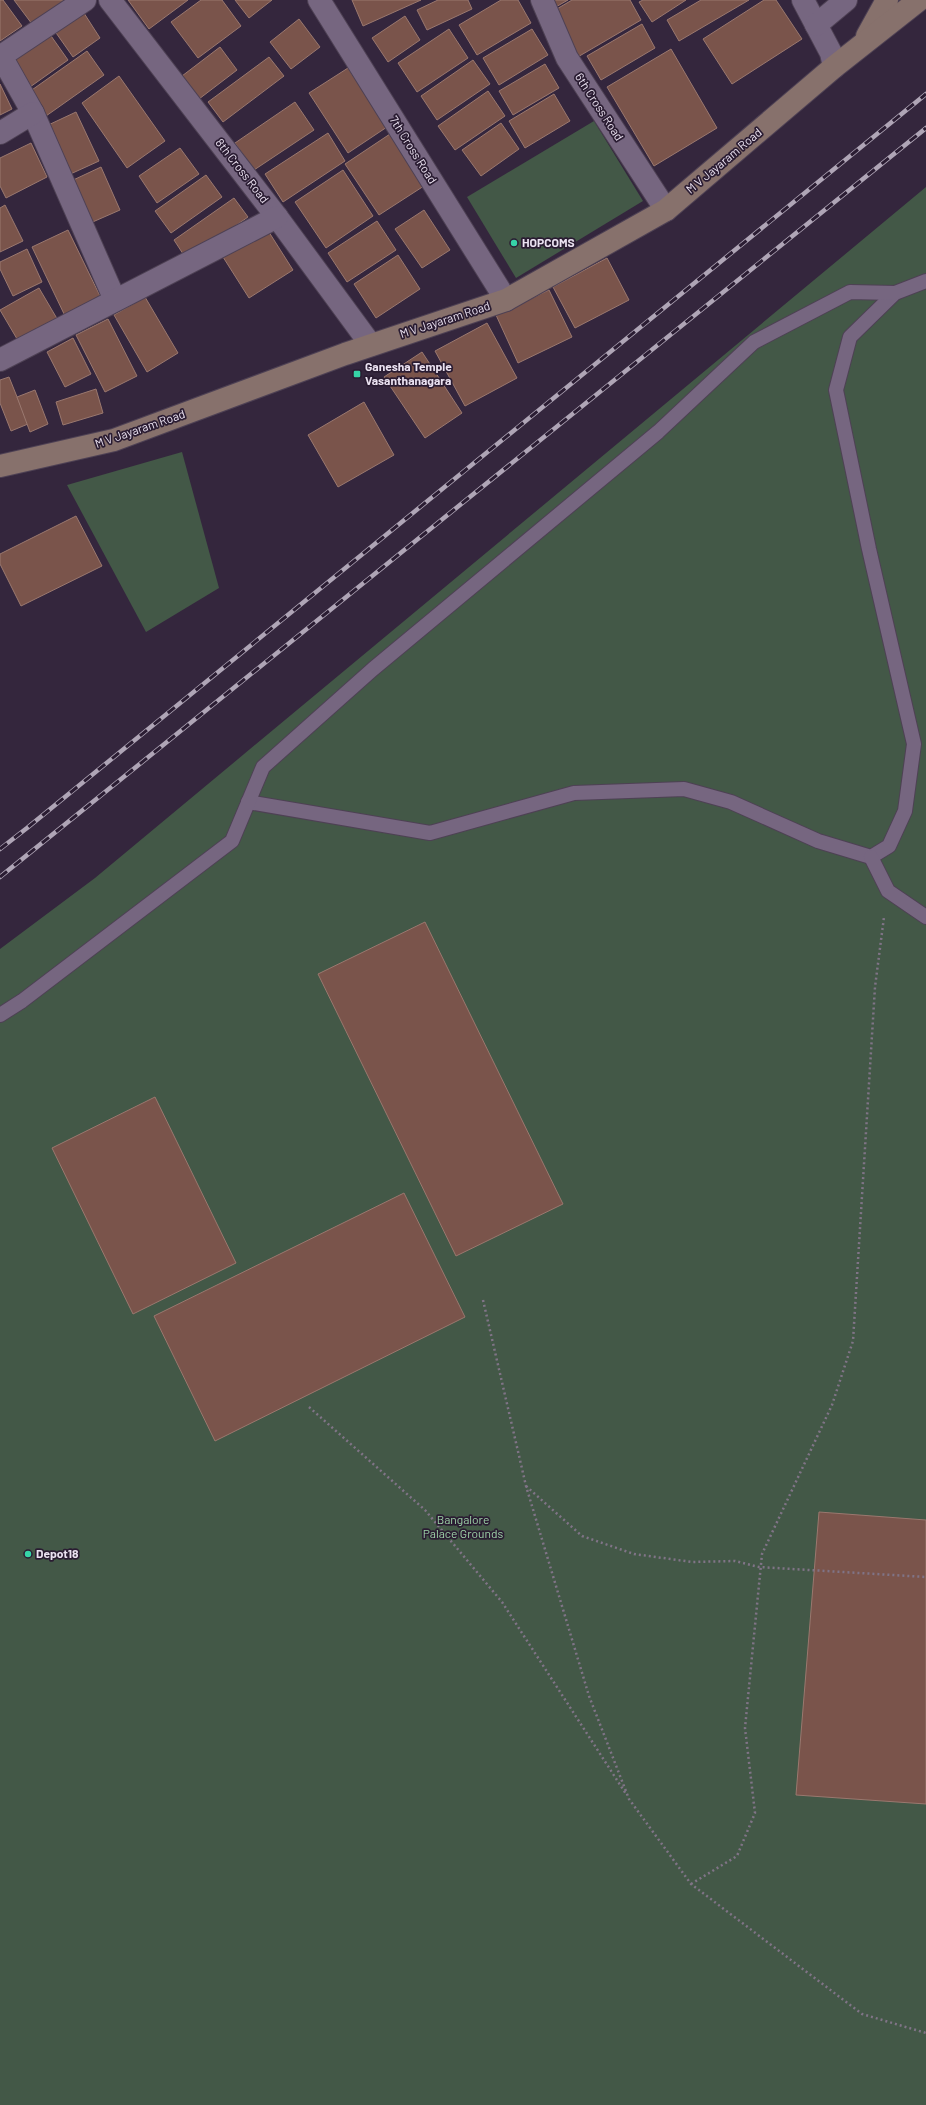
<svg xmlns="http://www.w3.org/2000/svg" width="926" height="2105" font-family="Barlow,sans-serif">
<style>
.green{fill:#435847}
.building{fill:#7a544b;stroke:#9a786f}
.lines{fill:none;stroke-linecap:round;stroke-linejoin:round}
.lane-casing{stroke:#4e4154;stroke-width:16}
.street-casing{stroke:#4e4154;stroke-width:24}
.secondary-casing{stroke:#4e4154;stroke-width:24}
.path{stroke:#807487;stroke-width:2.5;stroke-dasharray:2 3;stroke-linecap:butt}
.lane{stroke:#766680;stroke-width:14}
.street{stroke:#766680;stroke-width:22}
.secondary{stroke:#87716c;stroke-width:22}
.rail-casing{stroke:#afa5b6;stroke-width:4.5}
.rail{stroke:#2a1c32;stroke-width:3;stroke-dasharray:9;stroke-linecap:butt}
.poi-dot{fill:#36d4a7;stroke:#2a1c32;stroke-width:1.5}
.labels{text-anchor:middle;stroke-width:3.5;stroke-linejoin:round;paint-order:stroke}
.street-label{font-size:12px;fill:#ebe2f1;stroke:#2a1c32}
.poi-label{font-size:12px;font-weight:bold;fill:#ebe2f1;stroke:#2a1c32;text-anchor:start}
.park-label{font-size:12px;fill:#9fd5a9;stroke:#2a1c32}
</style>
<rect width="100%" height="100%" fill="#34263d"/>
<g class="green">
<polygon points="594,121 643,201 516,278 467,197"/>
<polygon points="926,187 926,2105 0,2105 0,949 95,878"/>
<polygon points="182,452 219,588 146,632 67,485"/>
</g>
<g class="building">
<polygon points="0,0 3,0 22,26 0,41"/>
<polygon points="14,0 66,0 32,24"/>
<polygon points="128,0 188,0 149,29"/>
<polygon points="201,0 222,0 241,26 198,58 171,22"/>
<polygon points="235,0 272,0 249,18"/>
<polygon points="352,0 421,0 363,26"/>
<polygon points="438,0 468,0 472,9 427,30 417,10"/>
<polygon points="501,0 518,0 531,23 477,55 459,25"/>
<polygon points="550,0 568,0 554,8"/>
<polygon points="572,0 630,0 641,20 576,58 550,13"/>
<polygon points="643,0 686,0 652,22 639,2"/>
<polygon points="701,0 749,0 679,41 667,20"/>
<polygon points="764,0 776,0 802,39 732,84 703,39"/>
<polygon points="82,10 100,38 73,57 54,30"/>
<polygon points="405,16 420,40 388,62 372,38"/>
<polygon points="299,19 320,47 291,69 270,42"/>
<polygon points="642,24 655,48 601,80 587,56"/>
<polygon points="449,29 468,58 417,92 398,63"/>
<polygon points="532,29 548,55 499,85 483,58"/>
<polygon points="49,33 68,60 30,87 10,60"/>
<polygon points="220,47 237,70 199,99 182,76"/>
<polygon points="671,49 717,128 654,166 607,87"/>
<polygon points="87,51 104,75 46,116 29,92"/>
<polygon points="269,57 284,76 223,122 208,102"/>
<polygon points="473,60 490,84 437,120 421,96"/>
<polygon points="545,64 559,88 513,115 499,91"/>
<polygon points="348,68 387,127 348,153 309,93"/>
<polygon points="119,76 165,141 127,168 82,103"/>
<polygon points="0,84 12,109 0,115"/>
<polygon points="488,91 505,116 455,150 438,126"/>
<polygon points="554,94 570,121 525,148 509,121"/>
<polygon points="295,102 314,130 254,170 235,143"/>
<polygon points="76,112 99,161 66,176 44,127"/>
<polygon points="501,123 519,149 481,176 462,150"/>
<polygon points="393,132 427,184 379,215 345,164"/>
<polygon points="328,133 345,161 283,202 265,174"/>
<polygon points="31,143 47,177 6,198 0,186 0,158"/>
<polygon points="180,148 199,174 157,203 139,176"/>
<polygon points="101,167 120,210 88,224 69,182"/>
<polygon points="343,170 373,216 326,248 295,202"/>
<polygon points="206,175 222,197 171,233 155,211"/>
<polygon points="234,198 248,217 187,260 174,240"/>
<polygon points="5,205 23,241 0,252 0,208"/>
<polygon points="424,210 450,250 422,268 395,229"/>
<polygon points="377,221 396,250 347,282 328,253"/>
<polygon points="267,229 293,270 249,298 223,257"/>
<polygon points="68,230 102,300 66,318 32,247"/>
<polygon points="27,249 42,282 13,296 0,269 0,262"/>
<polygon points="398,255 420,289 376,318 354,284"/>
<polygon points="607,258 629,300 575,328 553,287"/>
<polygon points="39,288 59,322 20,344 0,310"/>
<polygon points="549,290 572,337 518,363 496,315"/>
<polygon points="145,297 178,353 147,372 114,315"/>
<polygon points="108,319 137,376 105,392 76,335"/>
<polygon points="487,323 517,378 465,406 435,351"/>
<polygon points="73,338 91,374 65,387 47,352"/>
<polygon points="422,352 462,413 425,438 384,377"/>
<polygon points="9,377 28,424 11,431 0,403 0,380"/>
<polygon points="96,389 103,413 63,425 56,402"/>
<polygon points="35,390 48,424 30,432 17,397"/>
<polygon points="364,402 394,455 338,487 308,435"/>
<polygon points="76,516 102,566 21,606 0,564 0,554"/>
<polygon points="425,922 563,1204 456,1256 318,974"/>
<polygon points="155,1097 236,1263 133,1314 52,1148"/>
<polygon points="404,1193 465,1317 215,1441 154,1316"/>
<polygon points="819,1512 926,1520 926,1804 796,1795"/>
</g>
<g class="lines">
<g class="lane-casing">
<g id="lane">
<polyline points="248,802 430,833 574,793 684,789 731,802 818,841 871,857 889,846 905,811 914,744 869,549 836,390 850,337 895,293 926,281"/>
<polyline points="871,857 888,891 926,917"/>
<polyline points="0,1015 22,1001 232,841 263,767 373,669 658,432 754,342 850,292 895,293"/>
</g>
</g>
<g class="street-casing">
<g id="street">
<polyline points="85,0 1,56 33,113 115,300"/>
<polyline points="110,0 277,217 371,345"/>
<polyline points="319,0 506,300"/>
<polyline points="542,0 567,58 666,210"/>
<polyline points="803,0 831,53 834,67"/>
<polyline points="816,25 846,0"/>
<polyline points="0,133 33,113"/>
<polyline points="0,360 277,217"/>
</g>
</g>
<g class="secondary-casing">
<g id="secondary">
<polyline points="867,36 887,0"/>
<polyline points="0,466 114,440 345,354 506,300 666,210 834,67 919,0"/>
</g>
</g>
<g class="path">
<polyline points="483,1300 526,1486 589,1696 629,1799 691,1884 862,2014 926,2033"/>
<polyline points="309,1407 425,1510 502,1602 626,1794"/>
<polyline points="526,1486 582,1536 634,1554 692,1562 735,1561 759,1567 926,1577"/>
<polyline points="691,1884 737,1856 755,1813 745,1728 762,1554 832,1405 853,1341 875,987 884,917"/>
</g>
<use href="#lane" class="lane"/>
<use href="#street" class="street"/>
<use href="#secondary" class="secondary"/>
<g class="rail-casing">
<g id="rail">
<polyline points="0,849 27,828 926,94"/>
<polyline points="0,877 926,128"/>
</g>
</g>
<use href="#rail" class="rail"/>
</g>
<g class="poi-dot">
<circle cx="514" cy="243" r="4"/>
<rect x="353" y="370" width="8" height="8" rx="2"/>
<circle cx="28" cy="1554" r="4"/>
</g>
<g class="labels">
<g class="street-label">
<text transform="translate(599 107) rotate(57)" y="4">6th Cross Road</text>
<text transform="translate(413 150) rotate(58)" y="4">7th Cross Road</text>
<text transform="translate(724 161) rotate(-40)" y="4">M V Jayaram Road</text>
<text transform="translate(242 171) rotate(52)" y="4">8th Cross Road</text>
<text transform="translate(445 320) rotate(-18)" y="4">M V Jayaram Road</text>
<text transform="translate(140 429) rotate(-19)" y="4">M V Jayaram Road</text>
</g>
<g class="poi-label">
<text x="522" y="247">HOPCOMS</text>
<text x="365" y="371">Ganesha Temple<tspan x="365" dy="14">Vasanthanagara</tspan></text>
<text x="36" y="1558">Depot18</text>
</g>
<g class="park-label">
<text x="463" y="1524">Bangalore<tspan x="463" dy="14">Palace Grounds</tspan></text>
</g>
</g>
</svg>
